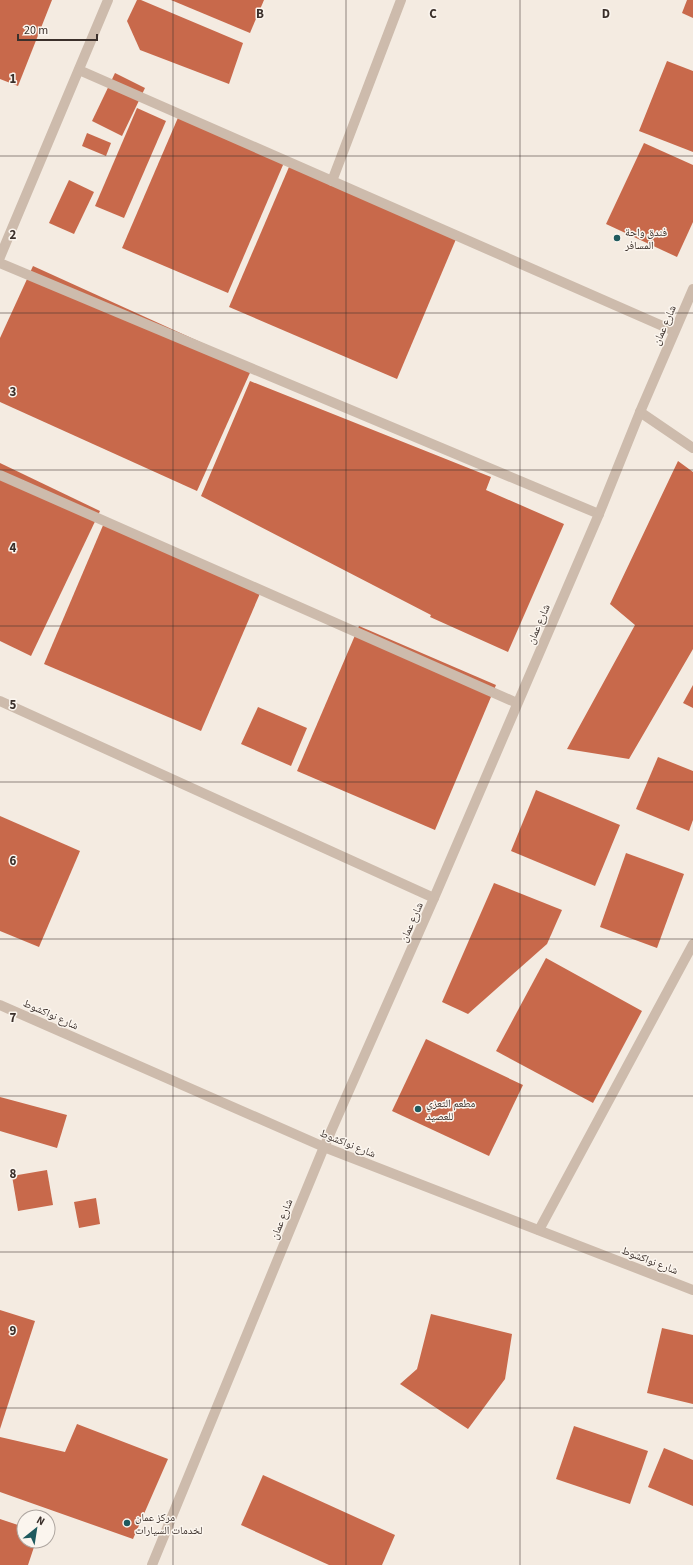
<svg xmlns="http://www.w3.org/2000/svg" width="693" height="1565" font-family="'Source Sans 3','Noto Naskh Arabic',sans-serif">
<style>
.building{fill:#c8694b}
.lines{fill:none;stroke-linecap:round;stroke-linejoin:round}
.minor{stroke:#cdbbac;stroke-width:10}
.grid{fill:none;stroke:#3b302b;stroke-width:1;stroke-opacity:0.55}
.poi-dot{fill:#1f5a5e;stroke:#fbf5ee;stroke-width:1.5}
.labels{text-anchor:middle;stroke-width:3;stroke-linejoin:round;paint-order:stroke}
.poi-label{font-size:11px;fill:#3b302b;stroke:#fbf5ee;text-anchor:start}
.street-label{font-size:11px;fill:#3b302b;stroke:#fbf5ee}
.grid-label{font-size:13px;text-anchor:middle;font-weight:bold;fill:#3b302b;stroke:#fbf5ee;stroke-width:3;stroke-linejoin:round;paint-order:stroke}
</style>
<rect width="100%" height="100%" fill="#f4ebe1"/>
<g class="building">
<polygon points="0,0 52,0 18,86 0,79"/>
<polygon points="137,0 141,0 243,43 229,84 140,50 127,21"/>
<polygon points="171,0 264,0 250,33"/>
<polygon points="687,0 693,0 693,18 682,13"/>
<polygon points="667,61 693,71 693,152 639,131"/>
<polygon points="115,73 145,88 122,136 92,121"/>
<polygon points="137,108 166,121 124,218 95,206"/>
<polygon points="180,113 286,158 228,293 122,248"/>
<polygon points="87,133 111,143 106,156 82,146"/>
<polygon points="644,143 693,165 693,222 677,257 606,224"/>
<polygon points="292,160 459,232 397,379 229,307"/>
<polygon points="69,180 94,192 74,234 49,223"/>
<polygon points="33,266 253,366 197,491 0,402 0,338"/>
<polygon points="250,381 491,477 486,490 564,524 508,652 430,617 431,615 201,496"/>
<polygon points="678,461 693,472 693,649 629,759 567,749 635,625 610,604"/>
<polygon points="0,463 100,511 31,656 0,641"/>
<polygon points="104,523 261,591 201,731 44,664"/>
<polygon points="359,626 496,685 435,830 297,771"/>
<polygon points="693,685 693,708 683,703"/>
<polygon points="258,707 307,728 291,766 241,744"/>
<polygon points="658,757 693,771 693,820 689,831 636,809"/>
<polygon points="536,790 620,825 595,886 511,851"/>
<polygon points="0,816 80,851 39,947 0,931"/>
<polygon points="626,853 684,874 657,948 600,927"/>
<polygon points="494,883 562,910 547,944 468,1014 442,1002"/>
<polygon points="546,958 642,1011 593,1103 496,1051"/>
<polygon points="426,1039 523,1085 489,1156 392,1111"/>
<polygon points="0,1097 67,1115 57,1148 0,1131"/>
<polygon points="47,1170 53,1205 18,1211 12,1176"/>
<polygon points="96,1198 100,1224 79,1228 74,1202"/>
<polygon points="0,1310 35,1321 0,1429"/>
<polygon points="431,1314 512,1334 505,1379 468,1429 400,1384 417,1369"/>
<polygon points="662,1328 693,1335 693,1404 647,1393"/>
<polygon points="77,1424 168,1459 133,1539 0,1492 0,1437 65,1452"/>
<polygon points="574,1426 648,1451 630,1504 556,1479"/>
<polygon points="664,1448 693,1460 693,1506 648,1487"/>
<polygon points="263,1475 395,1535 382,1565 329,1565 241,1525"/>
<polygon points="0,1519 24,1527 24,1541 36,1541 28,1565 0,1565"/>
</g>
<g class="lines">
<g class="minor">
<polyline points="79,70 674,331"/>
<polyline points="332,181 401,0"/>
<polyline points="0,257 108,0"/>
<polyline points="0,263 599,514"/>
<polyline points="640,412 693,448"/>
<polyline points="0,475 517,703"/>
<polyline points="0,701 434,898"/>
<polyline points="0,1005 324,1147 693,1290"/>
<polyline points="539,1230 693,944"/>
<polyline points="152,1565 324,1147 434,898 599,514 640,412 693,289"/>
</g>
</g>
<path class="grid" d="M173 0V1565M346 0V1565M520 0V1565M0 156H693M0 313H693M0 470H693M0 626H693M0 782H693M0 939H693M0 1096H693M0 1252H693M0 1408H693"/>
<g class="poi-dot">
<circle cx="617" cy="238" r="4"/>
<circle cx="418" cy="1109" r="4"/>
<circle cx="127" cy="1523" r="4"/>
</g>
<g class="labels">
<g class="poi-label">
<text x="625" y="236">فندق واحة<tspan x="625" dy="13">المسافر</tspan></text>
<text x="426" y="1107">مطعم التعزي<tspan x="426" dy="13">للعصيد</tspan></text>
<text x="135" y="1521">مركز عمان<tspan x="135" dy="13">لخدمات السيارات</tspan></text>
</g>
<g class="street-label">
<text transform="translate(664 325) rotate(-66)" y="4">شارع عمان</text>
<text transform="translate(538 624) rotate(-67)" y="4">شارع عمان</text>
<text transform="translate(411 922) rotate(-66)" y="4">شارع عمان</text>
<text transform="translate(51 1014) rotate(24)" y="4">شارع نواكشوط</text>
<text transform="translate(348 1143) rotate(22)" y="4">شارع نواكشوط</text>
<text transform="translate(281 1219) rotate(-68)" y="4">شارع عمان</text>
<text transform="translate(650 1260) rotate(21)" y="4">شارع نواكشوط</text>
</g>
</g>
<g class="grid-label">
<text x="260" y="18">B</text>
<text x="433" y="18">C</text>
<text x="606" y="18">D</text>
<text x="13" y="83">1</text>
<text x="13" y="239">2</text>
<text x="13" y="396">3</text>
<text x="13" y="552">4</text>
<text x="13" y="709">5</text>
<text x="13" y="865">6</text>
<text x="13" y="1022">7</text>
<text x="13" y="1178">8</text>
<text x="13" y="1335">9</text>
</g>
<g transform="translate(36 1529) rotate(30)"><circle r="19" fill="#fbf5ee" stroke="#aea6a0"/>
<path d="M0-3L7 15L0 10L-7 15Z" fill="#1f5a5e"/>
<text y="-6" font-size="11" font-weight="bold" text-anchor="middle" fill="#3b302b">N</text>
</g>
<path d="M18 34v6h79v-6" fill="none" stroke="#3b302b" stroke-width="2"/>
<text x="24" y="34" font-size="12" fill="#3b302b" stroke="#fbf5ee" stroke-width="3" paint-order="stroke">20 m</text>
</svg>
